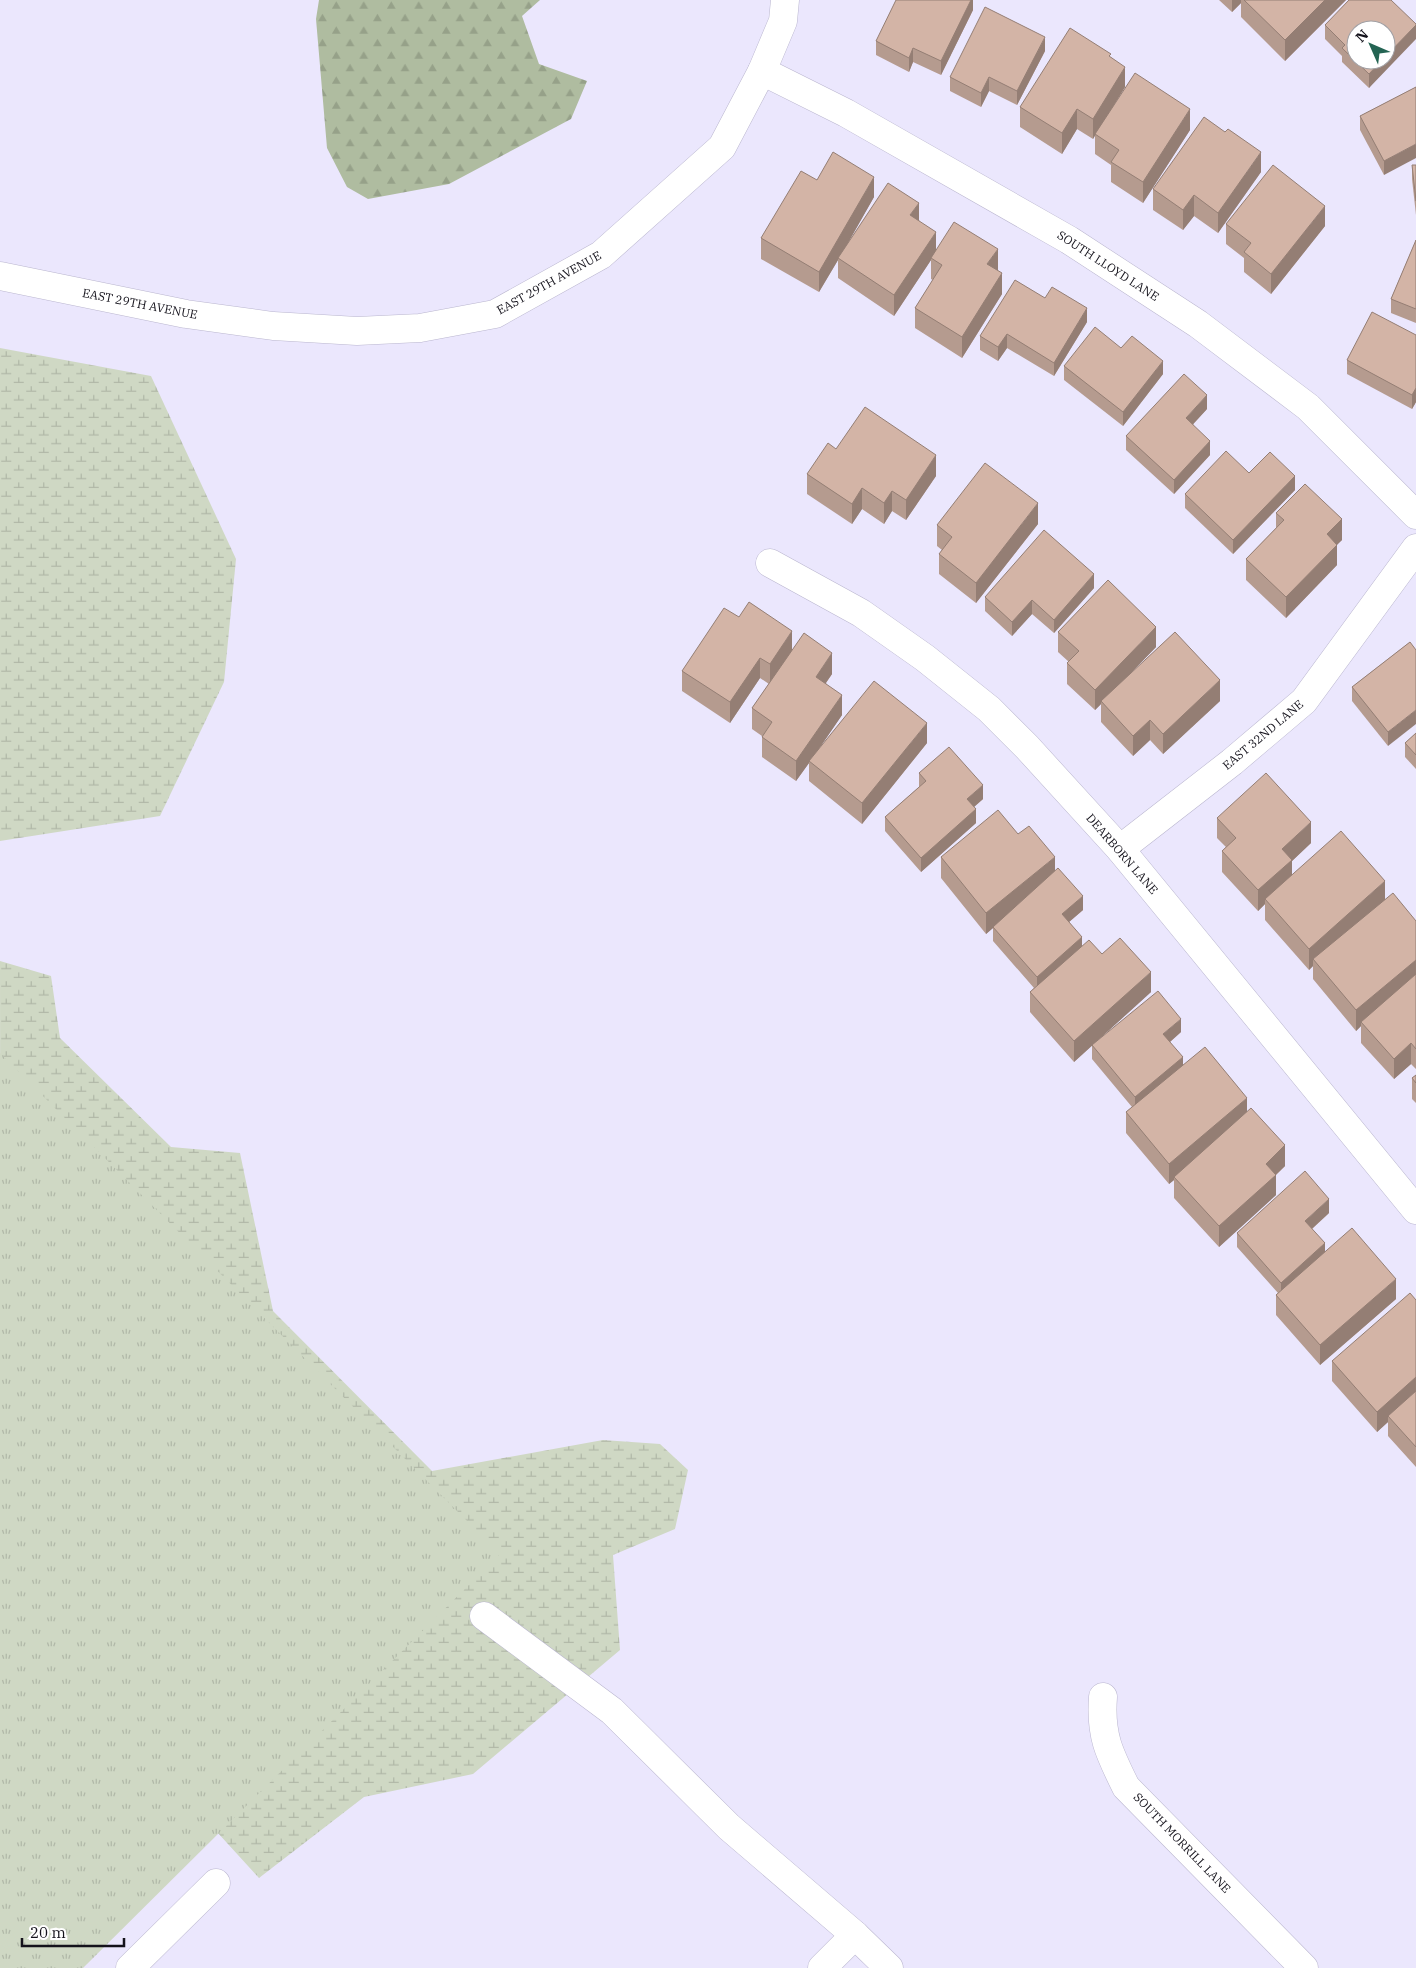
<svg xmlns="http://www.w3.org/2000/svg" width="1416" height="1968" font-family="'IBM Plex Serif',serif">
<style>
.forest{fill:url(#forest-firs)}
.wetland{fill:url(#wetland-marsh)}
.park{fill:url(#park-tufts)}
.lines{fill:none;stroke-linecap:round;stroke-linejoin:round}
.minor-casing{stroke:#bab6cf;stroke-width:29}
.minor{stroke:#fff;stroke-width:28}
.wall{fill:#b59b8f}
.shaded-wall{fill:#947e74}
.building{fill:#d3b4a6;stroke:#947e74}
.labels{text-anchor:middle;stroke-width:4;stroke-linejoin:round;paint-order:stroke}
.street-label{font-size:12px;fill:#14121b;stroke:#fff}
</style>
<defs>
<pattern id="forest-firs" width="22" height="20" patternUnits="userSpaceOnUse" patternTransform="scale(1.25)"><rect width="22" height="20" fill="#afbca0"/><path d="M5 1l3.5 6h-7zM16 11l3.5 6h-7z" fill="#96a189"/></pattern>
<pattern id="wetland-marsh" width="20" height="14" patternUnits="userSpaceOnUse" patternTransform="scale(1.25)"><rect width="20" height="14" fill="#cfd8c4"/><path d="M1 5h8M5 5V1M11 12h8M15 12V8" fill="none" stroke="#b1b8a8"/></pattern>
<pattern id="park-tufts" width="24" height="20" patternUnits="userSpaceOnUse" patternTransform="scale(1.25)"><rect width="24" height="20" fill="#cfd8c4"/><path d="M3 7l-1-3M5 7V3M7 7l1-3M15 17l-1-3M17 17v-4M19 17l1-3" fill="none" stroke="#b1b8a8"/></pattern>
</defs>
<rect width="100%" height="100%" fill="#ebe7fd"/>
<polygon class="forest" points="319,0 540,0 522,16 539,64 587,81 571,119 449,184 368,199 347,187 327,148 316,19"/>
<g class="wetland">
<polygon points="0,348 151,376 236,559 224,682 160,816 0,841"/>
<polygon points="0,961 51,976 60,1038 171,1147 240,1153 273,1311 432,1471 603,1440 660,1444 688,1470 675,1529 613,1555 620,1650 473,1774 364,1797 259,1878 217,1832 1,1968"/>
</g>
<polygon class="park" points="0,1053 500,1554 83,1968 0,1968"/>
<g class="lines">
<g class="minor-casing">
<g id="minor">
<polyline points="762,71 846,113 1069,240 1198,324 1308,407 1416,515"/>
<polyline points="0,276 186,314 273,326 357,331 420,328 495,314 601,255 722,147 762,71 783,21 785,0"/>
<polyline points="770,563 861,613 925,658 989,709 1027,747 1120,849 1416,1210"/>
<polyline points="1120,849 1232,762 1304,701 1416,548"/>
<polyline points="484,1616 612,1711 729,1827 855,1935 889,1968"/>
<path d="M1103 1697C1100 1735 1109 1753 1126 1787L1304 1968"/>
<polyline points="130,1968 216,1883"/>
<polyline points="822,1968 855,1935"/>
</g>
</g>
<use href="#minor" class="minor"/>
</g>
<g class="wall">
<polygon points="973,0 973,10 941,75 913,62 909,72 876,55 876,41"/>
<polygon points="1219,0 1346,0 1285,61 1241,17 1241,3 1232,12"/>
<polygon points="1416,24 1369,88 1342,62 1342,56 1325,39 1325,25"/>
<polygon points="1045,51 1017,105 989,91 981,107 950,91 950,77"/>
<polygon points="1111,57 1125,87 1114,105 1190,130 1143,203 1111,182 1111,165 1095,154 1095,135 1093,139 1077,129 1062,154 1020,127 1020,107"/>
<polygon points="1416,87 1384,175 1360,130 1360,116"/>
<polygon points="1412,165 1416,165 1416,215 1412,179"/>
<polygon points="1261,172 1218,233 1194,216 1183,230 1153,210 1153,189"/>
<polygon points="817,180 874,197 848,242 919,220 936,250 998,270 1002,294 962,358 915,328 915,308 933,280 931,279 931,260 894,316 838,278 838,260 819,292 761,259 761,238"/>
<polygon points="1226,224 1325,226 1271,294 1244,272 1244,258 1226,244"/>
<polygon points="1416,240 1416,323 1391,313 1391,299"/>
<polygon points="1087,322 1054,376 1007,348 998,361 980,350 980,336"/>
<polygon points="1416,335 1416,402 1412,409 1347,374 1347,360"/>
<polygon points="1121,348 1163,374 1123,426 1064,380 1064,366"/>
<polygon points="1207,409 1193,424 1210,455 1174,494 1126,450 1126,436"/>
<polygon points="836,449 936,476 906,520 892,511 884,524 862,509 852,524 807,494 807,474"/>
<polygon points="1249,473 1295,490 1233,554 1185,508 1185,494"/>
<polygon points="1276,513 1342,540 1337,544 1337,565 1286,618 1246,580 1246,559 1276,528"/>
<polygon points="1038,524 976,603 939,574 939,554 942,550 937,546 937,525"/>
<polygon points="1094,588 1054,633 1032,614 1012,636 985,611 985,597"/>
<polygon points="739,617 792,650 832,674 826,683 842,715 818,750 927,743 862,824 809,781 809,763 796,781 762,757 762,736 752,729 752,708 769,684 760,678 730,723 682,691 682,671"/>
<polygon points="1058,632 1156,647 1124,680 1220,701 1163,754 1150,740 1133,756 1101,722 1101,704 1095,710 1067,684 1067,663 1069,662 1058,652"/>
<polygon points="1410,642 1388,746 1352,701 1352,687"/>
<polygon points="1416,733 1416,769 1405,757 1405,743"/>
<polygon points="919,773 983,799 974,807 976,823 921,872 885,831 885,817 919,787"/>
<polygon points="1217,818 1311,843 1292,861 1292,875 1385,899 1416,921 1416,1069 1411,1064 1394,1079 1361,1043 1361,1026 1356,1031 1313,979 1313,966 1309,970 1265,920 1265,904 1258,911 1222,872 1222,851 1226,847 1217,838"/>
<polygon points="1018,834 1055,872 1083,910 1069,922 1082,946 1102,954 1151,992 1074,1062 1030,1012 1030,992 1034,988 993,941 993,928 986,934 941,878 941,857"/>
<polygon points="1181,1032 1170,1042 1183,1065 1247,1111 1285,1166 1276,1175 1276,1195 1219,1247 1174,1198 1174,1180 1169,1184 1126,1133 1126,1112 1132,1107 1092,1059 1092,1045"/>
<polygon points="1416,1075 1416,1103 1412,1099 1412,1078"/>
<polygon points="1329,1213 1312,1229 1325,1252 1396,1299 1320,1365 1276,1315 1276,1295 1278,1293 1237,1247 1237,1233"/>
<polygon points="1416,1300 1416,1467 1388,1436 1388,1422 1377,1432 1332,1381 1332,1361"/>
</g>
<g class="shaded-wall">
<polygon points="971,0 973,0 973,10 941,75 941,61"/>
<polygon points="1232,0 1241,0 1241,3 1232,12"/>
<polygon points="1325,0 1346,0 1285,61 1285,40"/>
<polygon points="1416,25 1416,39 1369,88 1369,74 1382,60 1386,60 1386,56"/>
<polygon points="1045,37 1045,51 1017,105 1017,91"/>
<polygon points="913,48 913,62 909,72 909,58"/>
<polygon points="1125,67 1125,87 1093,139 1093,119"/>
<polygon points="989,77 989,91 981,107 981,93"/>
<polygon points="1077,109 1077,129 1062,154 1062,133"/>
<polygon points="1190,109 1190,130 1143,203 1143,182"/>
<polygon points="1416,144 1416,158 1384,175 1384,161"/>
<polygon points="1261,152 1261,172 1218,233 1218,213"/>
<polygon points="874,177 874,197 839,259 838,258 838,260 819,292 819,272"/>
<polygon points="1194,195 1194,216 1183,230 1183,210"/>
<polygon points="919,203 919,223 910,215"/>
<polygon points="1325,206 1325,226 1271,294 1271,274"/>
<polygon points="936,232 936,252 931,258 931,260 894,316 894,295"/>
<polygon points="998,249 998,270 987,284 987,264"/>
<polygon points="1002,273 1002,294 962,358 962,337"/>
<polygon points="1087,308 1087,322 1054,376 1054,363"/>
<polygon points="1007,334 1007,348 998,361 998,347"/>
<polygon points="1163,361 1163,374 1123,426 1123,412"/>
<polygon points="1416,388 1416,402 1412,409 1412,395"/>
<polygon points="1207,395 1207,409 1186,432 1186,418"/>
<polygon points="1210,441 1210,455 1174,494 1174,480"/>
<polygon points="936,455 936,476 906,520 906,500"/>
<polygon points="1295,476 1295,490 1233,554 1233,540"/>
<polygon points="862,488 862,509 852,524 852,504"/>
<polygon points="892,491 892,511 884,524 884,503"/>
<polygon points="1038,503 1038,524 976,603 976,583"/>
<polygon points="1342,519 1342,540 1327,555 1327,534"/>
<polygon points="1337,545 1337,565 1286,618 1286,597"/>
<polygon points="1094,574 1094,588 1054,633 1054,620"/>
<polygon points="1032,600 1032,614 1012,636 1012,622"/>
<polygon points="1156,627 1156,647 1102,703 1101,701 1101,704 1095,710 1095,690"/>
<polygon points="792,631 792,651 770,685 770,664"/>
<polygon points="832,653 832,674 816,697 816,677"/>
<polygon points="760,658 760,678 730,723 730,702"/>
<polygon points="1220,680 1220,701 1163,754 1163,734"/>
<polygon points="842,695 842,715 810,762 809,761 809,763 796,781 796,761"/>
<polygon points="1416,710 1416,724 1388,746 1388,732"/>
<polygon points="1150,720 1150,740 1133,756 1133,736"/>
<polygon points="927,723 927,743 862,824 862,803"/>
<polygon points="983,785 983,799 967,813 967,799"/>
<polygon points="976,809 976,823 921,872 921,858"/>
<polygon points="1311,822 1311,843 1292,861 1292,880 1265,899 1265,904 1258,911 1258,890 1282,849"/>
<polygon points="1055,857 1055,877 993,927 993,928 986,934 986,913"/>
<polygon points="1385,881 1385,902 1313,959 1313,966 1309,970 1309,949"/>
<polygon points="1083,896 1083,910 1062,928 1062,914"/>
<polygon points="1082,937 1082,951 1037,990 1037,977"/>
<polygon points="1416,960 1416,981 1361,1022 1361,1026 1356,1031 1356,1010"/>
<polygon points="1151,972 1151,992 1074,1062 1074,1041"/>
<polygon points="1181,1019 1181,1032 1163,1048 1163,1034"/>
<polygon points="1411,1043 1411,1064 1394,1079 1394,1059"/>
<polygon points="1183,1057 1183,1071 1135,1111 1135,1097"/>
<polygon points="1247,1098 1247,1119 1174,1177 1174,1180 1169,1184 1169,1164"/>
<polygon points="1285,1145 1285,1166 1266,1184 1266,1164"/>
<polygon points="1276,1175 1276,1195 1219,1247 1219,1226"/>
<polygon points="1329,1199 1329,1213 1305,1235 1305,1221"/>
<polygon points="1325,1243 1325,1257 1281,1296 1281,1283"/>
<polygon points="1396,1279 1396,1299 1320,1365 1320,1345"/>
<polygon points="1416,1377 1416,1398 1388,1416 1388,1422 1377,1432 1377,1412"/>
</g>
<g class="building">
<polygon points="896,0 971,0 941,61 913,48 909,58 876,41"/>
<polygon points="1244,0 1325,0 1285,40"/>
<polygon points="1349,0 1391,0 1416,24 1416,25 1386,56 1386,30 1356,30 1356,60 1382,60 1369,74 1342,48 1345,45 1325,25"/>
<polygon points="985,7 1045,37 1017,91 989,77 981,93 950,77"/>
<polygon points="1070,28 1111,54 1109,56 1125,67 1093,119 1077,109 1062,133 1020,107"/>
<polygon points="1135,73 1190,109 1143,182 1111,162 1119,150 1095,134"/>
<polygon points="1416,87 1416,144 1384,161 1360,116"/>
<polygon points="1204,117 1225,132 1228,129 1261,152 1218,213 1194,195 1183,210 1153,189"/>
<polygon points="833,152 874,177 819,272 761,238 801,171 817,180"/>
<polygon points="1273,165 1325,206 1271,274 1244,252 1251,243 1226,224"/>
<polygon points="1412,165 1416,165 1416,201"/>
<polygon points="888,183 919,203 910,215 936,232 894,295 838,258"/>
<polygon points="954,222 998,249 987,264 1002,273 962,337 915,308 942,265 931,258"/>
<polygon points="1416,240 1416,309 1391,299"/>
<polygon points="1015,280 1045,298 1052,287 1087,308 1054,363 1007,334 998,347 980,336"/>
<polygon points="1372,312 1416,335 1416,388 1412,395 1347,360"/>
<polygon points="1095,327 1121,348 1132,336 1163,361 1123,412 1064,366"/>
<polygon points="1184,374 1207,395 1186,418 1210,441 1174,480 1126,436"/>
<polygon points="865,407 936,455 906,500 892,491 884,503 862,488 852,504 807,474 828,443 836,449"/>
<polygon points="1226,451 1249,473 1270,452 1295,476 1233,540 1185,494"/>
<polygon points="985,463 1038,503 976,583 939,554 952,537 937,525"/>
<polygon points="1305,484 1342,519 1327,534 1337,545 1286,597 1246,559 1284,520 1276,513"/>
<polygon points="1044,530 1094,574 1054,620 1032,600 1012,622 985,597"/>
<polygon points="1108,580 1156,627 1095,690 1067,663 1079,651 1058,632"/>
<polygon points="749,602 792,631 770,664 760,658 730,702 682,671 724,608 739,617"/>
<polygon points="1175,632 1220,680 1163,734 1150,720 1133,736 1101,701"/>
<polygon points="804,633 832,653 816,677 842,695 796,761 762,737 772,722 752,708"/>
<polygon points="1410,642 1416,650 1416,710 1388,732 1352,687"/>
<polygon points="874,681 927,723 862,803 809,761"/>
<polygon points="1416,733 1416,755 1405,743"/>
<polygon points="949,747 983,785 967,799 976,809 921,858 885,817 926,781 919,773"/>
<polygon points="1266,773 1311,822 1282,849 1292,860 1258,890 1222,851 1236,838 1217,818"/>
<polygon points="998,810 1018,834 1029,826 1055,857 986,913 941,857"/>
<polygon points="1341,831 1385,881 1309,949 1265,899"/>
<polygon points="1058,868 1083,896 1062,914 1082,937 1037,977 993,927"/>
<polygon points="1393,893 1416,921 1416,960 1356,1010 1313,959"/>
<polygon points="1120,938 1151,972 1074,1041 1030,992 1089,940 1102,954"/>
<polygon points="1416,974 1416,1049 1411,1043 1394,1059 1361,1022"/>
<polygon points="1158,991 1181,1019 1163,1034 1183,1057 1135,1097 1092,1045"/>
<polygon points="1205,1047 1247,1098 1169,1164 1126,1112"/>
<polygon points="1416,1075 1416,1083 1412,1078"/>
<polygon points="1251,1108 1285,1145 1266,1164 1276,1175 1219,1226 1174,1177"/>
<polygon points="1305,1171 1329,1199 1305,1221 1325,1243 1281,1283 1237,1233"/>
<polygon points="1352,1228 1396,1279 1320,1345 1276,1295"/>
<polygon points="1410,1293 1416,1300 1416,1377 1377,1412 1332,1361"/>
<polygon points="1416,1391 1416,1447 1388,1416"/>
</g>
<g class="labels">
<g class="street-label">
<text transform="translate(1108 266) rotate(33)" y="4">SOUTH LLOYD LANE</text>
<text transform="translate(549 283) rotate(-29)" y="4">EAST 29TH AVENUE</text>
<text transform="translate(140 304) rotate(11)" y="4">EAST 29TH AVENUE</text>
<text transform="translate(1263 735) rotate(-40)" y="4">EAST 32ND LANE</text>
<text transform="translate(1122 854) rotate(49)" y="4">DEARBORN LANE</text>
<text transform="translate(1182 1843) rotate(46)" y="4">SOUTH MORRILL LANE</text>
</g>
</g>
<g transform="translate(1371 45) rotate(315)"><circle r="24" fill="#ffffff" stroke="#a1a0a4"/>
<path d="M0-4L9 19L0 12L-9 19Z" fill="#246453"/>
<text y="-8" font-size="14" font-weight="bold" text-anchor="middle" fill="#14121b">N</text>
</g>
<path d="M22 1938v8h102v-8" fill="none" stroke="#14121b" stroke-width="2.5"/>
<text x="30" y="1938" font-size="15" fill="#14121b" stroke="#ffffff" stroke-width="4" paint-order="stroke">20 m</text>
</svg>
